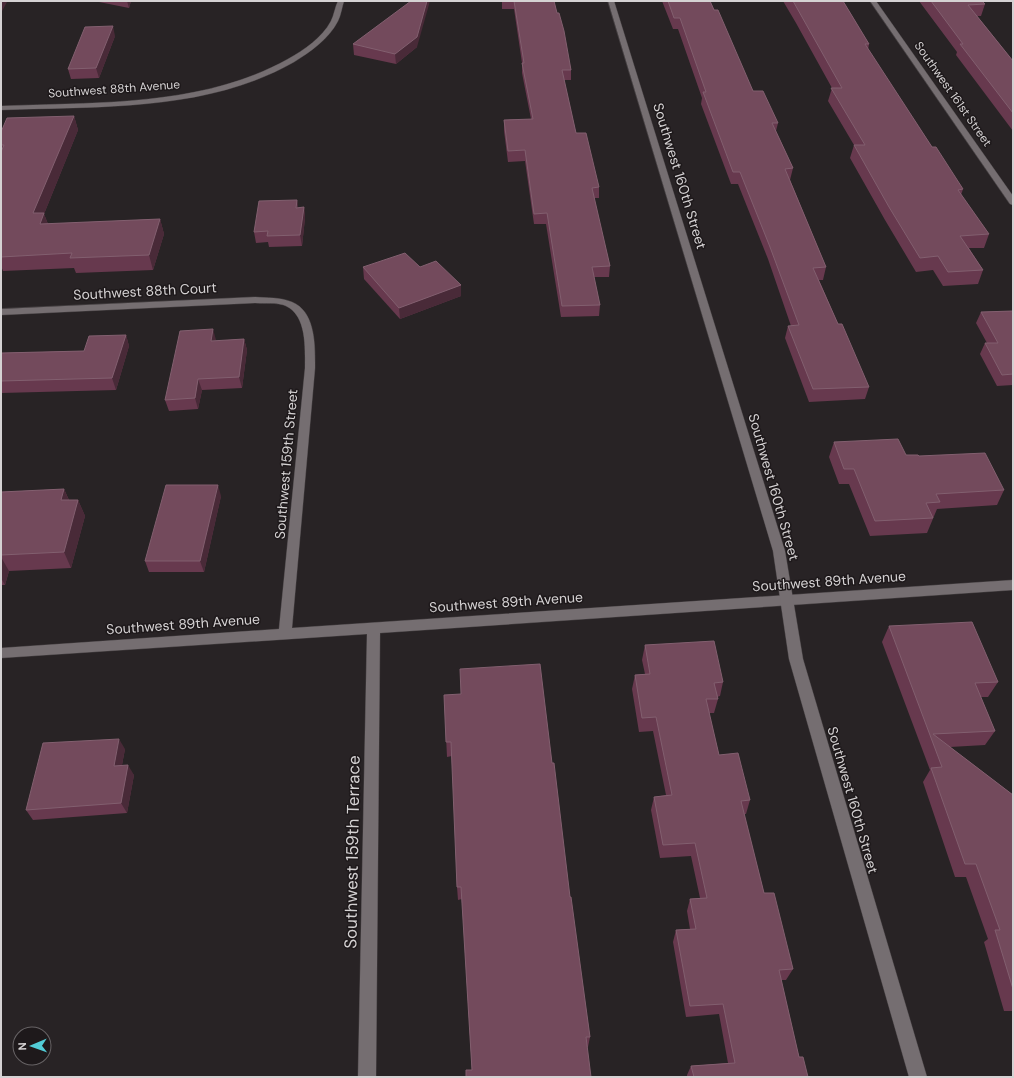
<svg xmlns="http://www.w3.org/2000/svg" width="1014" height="1078" font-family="'DM Sans',sans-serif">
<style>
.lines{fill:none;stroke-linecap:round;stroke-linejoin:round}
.street-casing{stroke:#443f41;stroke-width:1}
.secondary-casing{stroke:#443f41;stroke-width:1}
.street{fill:#756e71;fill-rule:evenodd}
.secondary{fill:#756e71;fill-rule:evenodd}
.wall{fill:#67394e}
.shaded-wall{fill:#492a38}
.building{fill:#734a5c;stroke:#825f6f}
.labels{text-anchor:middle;stroke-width:3;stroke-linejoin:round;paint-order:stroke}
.far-street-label{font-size:12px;fill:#d5d2d3;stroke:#1e191b}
.street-label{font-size:14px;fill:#d5d2d3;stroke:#1e191b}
.near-street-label{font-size:17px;fill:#d5d2d3;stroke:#1e191b}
</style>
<rect width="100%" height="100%" fill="#282325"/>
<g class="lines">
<g class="street-casing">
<g id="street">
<path d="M338 1H344C342 7 341 15 338 21 329 39 310 52 294 62 206 112 99 106 1 110V106C97 102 202 107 288 59 304 50 322 38 331 21 334 15 335 7 338 1Z"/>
<polygon points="870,1 876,1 1013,196 1013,205 1010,204"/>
<path d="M255 297C267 298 280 297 292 302 316 312 315 346 315 368L292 628 1013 580V590L380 633 376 1077H358L367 634 1 658V648L279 629 305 368C305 348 307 316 286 306 277 302 265 304 255 303L1 315V309Z"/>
</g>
</g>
<g class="secondary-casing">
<polygon id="secondary" points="608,1 614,1 785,551 803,659 927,1077 909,1077 789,659 773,551"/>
</g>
<use href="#street" class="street"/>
<use href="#secondary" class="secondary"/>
</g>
<g class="wall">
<polygon points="94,1 131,1 129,8"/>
<polygon points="502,1 554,1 557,13 571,70 571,80 564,80 576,133 599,187 599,198 594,198 610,266 609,277 594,277 600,305 599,316 561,317 546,224 534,224 525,161 508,162 504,131 504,120 531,119 522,73 522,63 514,9 502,9"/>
<polygon points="662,1 710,1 753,91 778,123 776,131 793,168 790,180 826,267 823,280 819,280 838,324 869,387 865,399 809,402 785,338 788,326 791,326 768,259 738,184 731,184 701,104 702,98 678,29 673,29"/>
<polygon points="783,1 843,1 869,44 868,50 932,147 963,189 961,195 989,234 984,248 969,248 983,270 978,284 943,286 933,270 916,272 885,220 850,158 854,145 828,101 832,88 796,23"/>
<polygon points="919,1 982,1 985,4 981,16 977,16 1013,61 1013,131 956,55 957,52"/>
<polygon points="115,36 99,78 71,79 68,69"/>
<polygon points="353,44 417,47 396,64 354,55"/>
<polygon points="74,116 78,130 44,214 48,224 160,219 164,234 153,270 76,273 74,268 3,271 1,266 1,132"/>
<polygon points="297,200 298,208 304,207 305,218 302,246 269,247 268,242 256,243 254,232"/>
<polygon points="363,267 420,267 461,285 461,296 400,319 364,279"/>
<polygon points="1013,311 1013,385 997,386 980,354 985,343 987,343 976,323 981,312"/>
<polygon points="126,335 129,346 116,390 1,393 1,353 84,351"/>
<polygon points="244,339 247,350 242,388 202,390 198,409 169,411 165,400 216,341"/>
<polygon points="834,442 906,455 919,456 1004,490 997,505 937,509 927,533 870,536 849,484 839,484 829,457"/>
<polygon points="64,489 69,500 78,500 85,516 71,568 9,571 5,585 1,585 1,492"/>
<polygon points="221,496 204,572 149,572 145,561"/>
<polygon points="889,626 998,682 988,697 981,697 995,731 985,745 950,747 1013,795 1013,1011 1004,1011 984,942 988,939 966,877 955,877 923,782 930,770 882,642"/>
<polygon points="645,645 723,682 720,696 717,697 718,699 714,713 709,713 719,755 750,800 746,814 744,814 764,893 793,969 786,980 781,980 799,1057 808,1077 687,1077 687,1075 691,1066 728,1063 719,1014 686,1017 673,942 676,930 690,929 687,911 690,899 700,898 691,856 660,858 651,810 654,797 666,795 653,731 639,732 632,689 635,675 645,674 642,660"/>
<polygon points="444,695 570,897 590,1037 588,1047 472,1070 462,899 458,900 457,887 452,756 447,757"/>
<polygon points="125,749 122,765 134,775 127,813 33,820 26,810"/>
</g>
<g class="shaded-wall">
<polygon points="1,1 7,1 7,2 1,13"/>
<polygon points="127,1 131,1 129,8"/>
<polygon points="427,1 430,1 417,47 396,64 395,54"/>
<polygon points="113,26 115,36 99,78 96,68"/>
<polygon points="74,116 78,130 44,214 49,227 45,238 33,213"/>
<polygon points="297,200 298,211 296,208"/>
<polygon points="304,207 305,218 302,246 300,235"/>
<polygon points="160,219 164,234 153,270 149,255"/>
<polygon points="461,285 461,296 400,319 399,308"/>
<polygon points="213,329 216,340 211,341"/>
<polygon points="126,335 129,346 116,390 112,378"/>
<polygon points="244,339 247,350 242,388 239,377"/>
<polygon points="198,379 202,390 198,409 195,398"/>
<polygon points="218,485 221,496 204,572 200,561"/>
<polygon points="64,489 71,505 61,500"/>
<polygon points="78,500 85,516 71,568 64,552"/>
<polygon points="1,557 9,571 5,585 1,578"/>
<polygon points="119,739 125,749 120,775 114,766"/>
<polygon points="128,765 134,775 127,813 121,803"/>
</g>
<g class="building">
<polygon points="411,1 427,1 417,37 395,54 353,44"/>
<polygon points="514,1 554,1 557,13 559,13 564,31 571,70 562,70 576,133 586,133 599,187 592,188 610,266 592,267 600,305 562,306 547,213 534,214 525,150 508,151 504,120 533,119 522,63 524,63"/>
<polygon points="668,1 710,1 714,10 718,10 753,91 763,91 778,123 772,123 793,168 785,169 826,267 813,268 838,324 842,324 869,387 813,389 788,326 799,325 770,247 740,172 733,172 703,92 706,92 680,18 674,18"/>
<polygon points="793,1 843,1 869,44 865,44 932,147 936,147 963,189 958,190 989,234 960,236 983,270 948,272 938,256 920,258 889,207 854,145 865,145 831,88 842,88"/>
<polygon points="931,1 982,1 985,4 968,5 1013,61 1013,113 960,44 963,44"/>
<polygon points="113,26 96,68 68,69 85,27"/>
<polygon points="74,116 33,213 44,213 40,224 160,219 149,255 70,258 72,253 1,257 1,152 4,145 1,145 1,132 7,118"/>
<polygon points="297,200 296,208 304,207 300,235 267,236 268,231 254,232 259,201"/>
<polygon points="405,253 420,267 436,261 461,285 399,308 363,267"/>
<polygon points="1013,311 1013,374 1002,375 985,343 998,343 981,312"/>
<polygon points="213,329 211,341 244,339 239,377 198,379 195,398 165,400 180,331"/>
<polygon points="126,335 112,378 1,381 1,353 84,351 89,336"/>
<polygon points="898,439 906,455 918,455 919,456 985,453 1004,490 936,494 940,502 926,503 933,518 875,521 854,469 844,469 834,442"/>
<polygon points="166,485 218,485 200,561 145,561"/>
<polygon points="64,489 61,500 78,500 64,552 1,555 1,492"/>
<polygon points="972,622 998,682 975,683 995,731 933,734 1013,795 1013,989 995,930 1000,930 976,864 965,864 931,768 942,767 889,626"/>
<polygon points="714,641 723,682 714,683 718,699 706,699 719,755 738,753 750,800 741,801 764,893 774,893 793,969 779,970 799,1057 803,1057 808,1077 694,1077 691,1066 735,1063 723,1004 690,1006 676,930 696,929 690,899 707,898 695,843 663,845 654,797 672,795 656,717 642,718 635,675 650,674 645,645"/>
<polygon points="540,664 552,763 554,763 570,897 571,897 590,1037 586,1037 591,1077 466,1077 466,1070 472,1070 461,887 457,887 451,742 446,742 444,695 461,694 460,669"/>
<polygon points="119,739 114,766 128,765 121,803 26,810 43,743"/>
</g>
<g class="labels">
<g class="far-street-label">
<text transform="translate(114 89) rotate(-4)" y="4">Southwest 88th Avenue</text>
<text transform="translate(953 94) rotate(55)" y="4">Southwest 161st Street</text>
</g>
<g class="street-label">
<text transform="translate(680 176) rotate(73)" y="5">Southwest 160th Street</text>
<text transform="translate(145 291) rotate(-3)" y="5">Southwest 88th Court</text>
<text transform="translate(286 464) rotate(-85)" y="5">Southwest 159th Street</text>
<text transform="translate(774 487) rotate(74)" y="5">Southwest 160th Street</text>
<text transform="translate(829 581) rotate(-4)" y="5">Southwest 89th Avenue</text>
<text transform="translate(506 602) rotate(-4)" y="5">Southwest 89th Avenue</text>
<text transform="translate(183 624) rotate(-4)" y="5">Southwest 89th Avenue</text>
<text transform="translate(853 800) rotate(74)" y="5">Southwest 160th Street</text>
</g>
<g class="near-street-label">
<text transform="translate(352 852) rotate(-89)" y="6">Southwest 159th Terrace</text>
</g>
</g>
<rect width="1014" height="1078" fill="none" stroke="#d5d2d3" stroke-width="4"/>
<g transform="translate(32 1046) rotate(268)"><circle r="19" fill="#1e191b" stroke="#676365"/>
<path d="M0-3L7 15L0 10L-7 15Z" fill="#52ccd6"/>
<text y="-6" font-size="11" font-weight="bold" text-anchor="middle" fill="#d5d2d3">N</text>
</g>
</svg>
